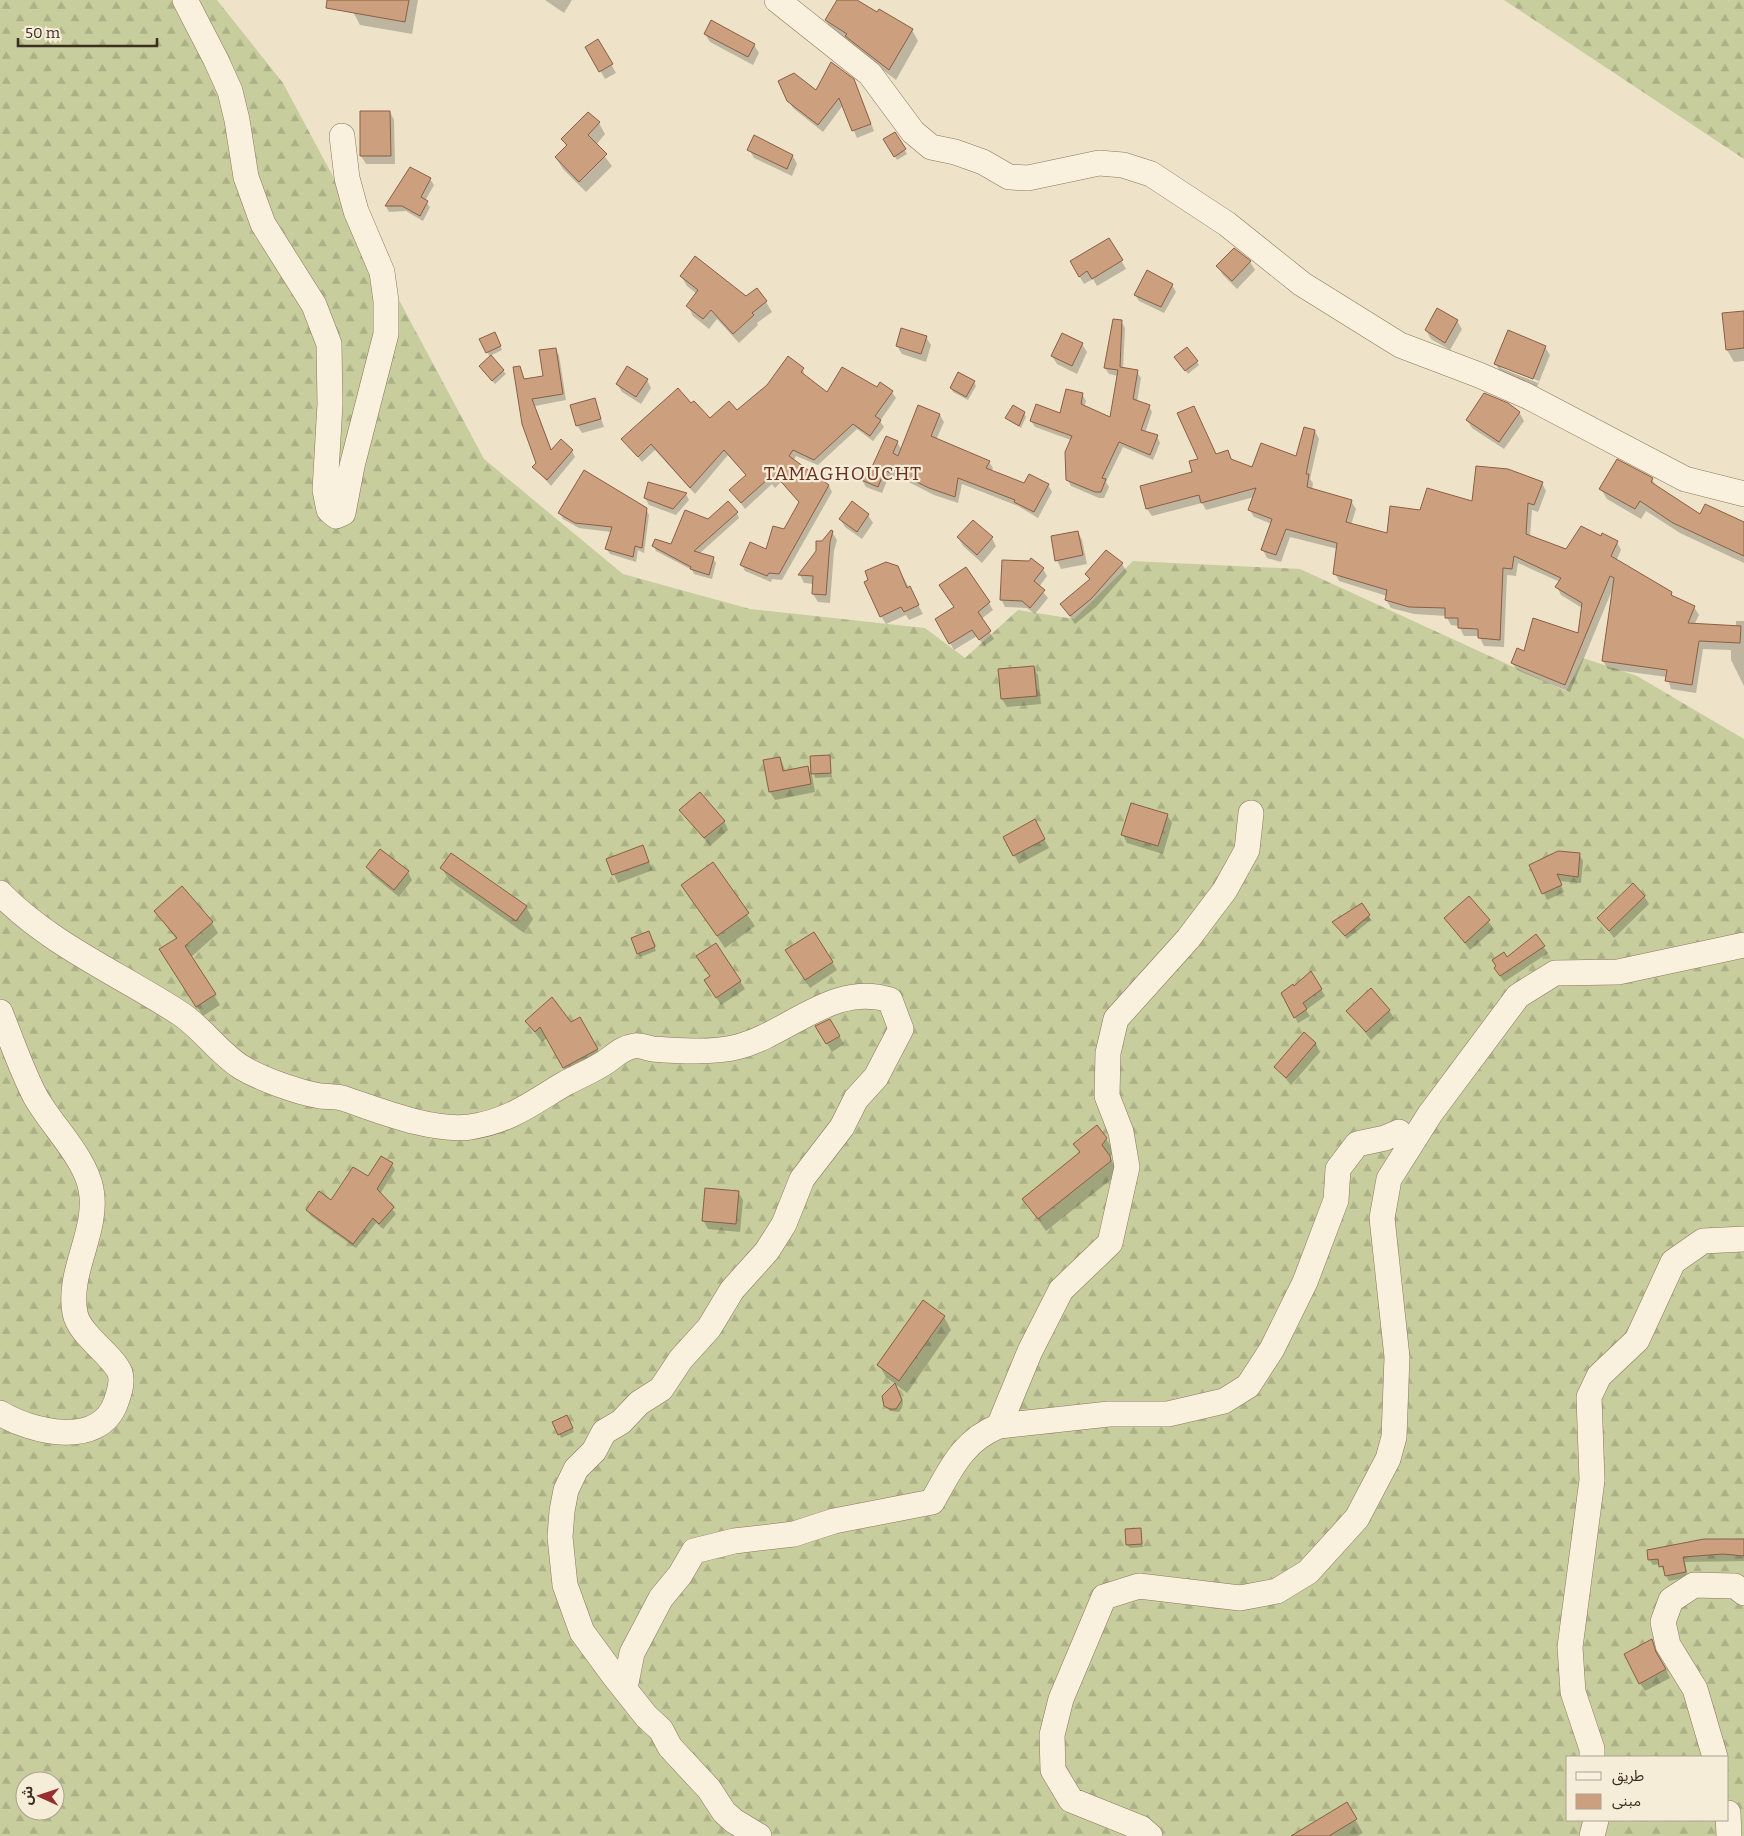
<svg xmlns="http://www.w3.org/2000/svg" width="1744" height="1836" font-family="Bitter,'Noto Sans Arabic',serif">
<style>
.forest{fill:url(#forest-firs);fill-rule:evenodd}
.shadow{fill:#0003;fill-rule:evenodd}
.building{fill:#cc9f7f;stroke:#8a5f44}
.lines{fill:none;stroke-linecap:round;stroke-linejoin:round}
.minor-casing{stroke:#8b765d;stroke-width:26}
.minor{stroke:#f9f0dd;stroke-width:25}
.labels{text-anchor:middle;stroke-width:4.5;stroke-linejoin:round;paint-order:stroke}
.quarter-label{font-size:19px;letter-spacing:1px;fill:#683021;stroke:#f6edd9}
</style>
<defs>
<pattern id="forest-firs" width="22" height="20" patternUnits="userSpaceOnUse" patternTransform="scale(1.25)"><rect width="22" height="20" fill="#c7cd9c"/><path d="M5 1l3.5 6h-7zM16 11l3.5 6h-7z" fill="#acb086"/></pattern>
</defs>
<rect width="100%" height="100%" fill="#eee3c9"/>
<g class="forest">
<path d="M0 0H217L283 83 484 459 623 574 750 609 925 628 965 658 1018 610 1074 619 1133 561 1300 569 1566 691 1583 658 1637 676 1744 739V1836H0ZM1568 1757H1728V1820H1568ZM25 1781H55V1811H25Z"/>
<polygon points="1504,0 1744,0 1744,159"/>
</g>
<g class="shadow">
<polygon points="355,0 418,0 412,34 360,25 353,12"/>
<polygon points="545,0 572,0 564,13"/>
<polygon points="843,0 855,0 912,30 918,41 896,80 853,47 850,42 832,31 826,20"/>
<polygon points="705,34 754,45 759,53 753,65 710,42"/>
<polygon points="598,41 616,73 605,79 587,47"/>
<polygon points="857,88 874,131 857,138 843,105 823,132 793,108 789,101 816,92"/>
<polygon points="390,112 394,120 395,164 366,164 361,156"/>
<polygon points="588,114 599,123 605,134 596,145 612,166 586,192 563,169 556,158 567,147 562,139"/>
<polygon points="894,133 907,154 897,160 885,139"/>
<polygon points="749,149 793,156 797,164 792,176 754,158"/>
<polygon points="411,168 430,179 434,185 425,201 430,207 423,221 406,211 389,212 386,206"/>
<polygon points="1109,239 1126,269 1097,286 1093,279 1084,284 1071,262"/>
<polygon points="1234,250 1250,262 1255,270 1237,289 1223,275 1218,267"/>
<polygon points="681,276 746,298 766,302 772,312 757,323 758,325 739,343 717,319 709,329 693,316 688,306 697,294 687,286"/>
<polygon points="1172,285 1176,292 1164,313 1139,301 1135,295"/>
<polygon points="1744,312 1744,361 1734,362 1727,350"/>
<polygon points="1121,321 1125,328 1123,369 1137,372 1141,378 1137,402 1149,406 1152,412 1145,433 1157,436 1160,443 1153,460 1123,447 1106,482 1109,487 1104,498 1099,498 1071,486 1067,479 1071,440 1035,427 1031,421 1061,414 1082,394 1086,401 1084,407 1111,419 1118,376 1109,374 1105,368"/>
<polygon points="1457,321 1462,329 1450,350 1431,339 1426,330"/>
<polygon points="494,333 502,350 490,356 506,374 495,384 482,370 490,357 481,340"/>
<polygon points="926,337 931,345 926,362 902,354 897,346"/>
<polygon points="1082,344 1087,352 1077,374 1057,364 1052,356"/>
<path d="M1545 347 1550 355 1537 387 1500 372 1496 364ZM1501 365 1539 381 1538 383 1501 368Z"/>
<polygon points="555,349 559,355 566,400 535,406 552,451 572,451 575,457 551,486 534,467 538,463 519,367 525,380 544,377"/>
<polygon points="1178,361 1197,362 1199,365 1188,374"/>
<polygon points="803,369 805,377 828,393 877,389 892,392 896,398 880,421 884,427 873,441 857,429 818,465 796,456 794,460 829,486 832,492 782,580 772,579 771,582 745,571 742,565 766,551 784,531 800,503 781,482 775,488 772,484 745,509 731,490 747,476 728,455 695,494 655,450 642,462 623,439 691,405 710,420 737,412"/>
<polygon points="647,380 651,388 641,404 622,392 617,384"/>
<polygon points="974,382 976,386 968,400 953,392 951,388"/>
<polygon points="594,399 604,427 582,433 577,425"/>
<polygon points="1519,412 1524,421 1504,449 1472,428 1467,420"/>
<polygon points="1024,413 1026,417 1021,428 1007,418"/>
<polygon points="940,415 944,422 936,440 989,462 993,468 991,472 1025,484 1048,485 1052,492 1038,518 1018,506 962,484 958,503 934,495 895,475 894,479 889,476 882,493 866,487 862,480 897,442 902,450"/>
<polygon points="1315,431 1319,439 1310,479 1313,483 1312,490 1351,501 1356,509 1351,525 1388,535 1421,511 1473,503 1542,483 1546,491 1538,512 1532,510 1530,537 1567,551 1581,527 1617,542 1621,550 1616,561 1671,593 1674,598 1694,607 1699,615 1694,625 1736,627 1736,621 1744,621 1744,686 1731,660 1731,650 1703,649 1696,693 1671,689 1667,677 1608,669 1603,661 1613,588 1570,692 1517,670 1512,663 1525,653 1579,635 1582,608 1561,595 1557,587 1560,582 1518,563 1516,576 1507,575 1504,647 1484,646 1479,636 1464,636 1459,626 1451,625 1446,616 1414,614 1391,608 1386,600 1387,596 1339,581 1335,573 1338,549 1290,537 1281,562 1267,558 1263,550 1272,524 1254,517 1249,509 1254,497 1206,510 1202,503 1152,516 1147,509 1141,487 1194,473 1216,455 1228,452 1232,460 1252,468 1296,457"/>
<polygon points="1652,479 1656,486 1700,516 1744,523 1744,563 1680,533 1646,511 1641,519 1607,499 1601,489"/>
<polygon points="686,494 689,500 676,515 649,505 645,498"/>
<polygon points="852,503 868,515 873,523 862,539 845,527 840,519"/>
<polygon points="646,509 649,515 644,553 638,550 636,562 610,554 606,548 611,532 579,528 563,519 560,513"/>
<polygon points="737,513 739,518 699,554 713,558 716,563 712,579 694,574 692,570 656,551 654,546 672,546 708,521"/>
<polygon points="832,532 837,540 834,551 830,603 818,602 813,594 814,584 804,583 800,575"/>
<polygon points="1078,532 1082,540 1087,564 1061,569 1057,560"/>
<polygon points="958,537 992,538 996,546 982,563 963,546"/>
<polygon points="1106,552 1122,564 1127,572 1096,607 1075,624 1061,604 1090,581 1087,574"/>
<polygon points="1032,559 1043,569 1047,576 1039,587 1048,598 1035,614 1027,608 1005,607 1001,599"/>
<polygon points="898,567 923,614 909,620 906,615 886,624 881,616"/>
<polygon points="989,603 993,610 981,619 994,639 984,646 977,636 954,650 936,619"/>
<polygon points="1033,667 1038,675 1041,704 1007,707 1002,699"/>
<polygon points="829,756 832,777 815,778 811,757"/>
<polygon points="780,758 786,772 807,767 812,775 815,792 775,800 770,792"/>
<polygon points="681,810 724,821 728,830 710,846"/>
<polygon points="1167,815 1172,823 1163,854 1127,843 1123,835"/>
<polygon points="1034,821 1049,848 1019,864 1005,837"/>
<polygon points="642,847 653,870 618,883 607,859"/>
<polygon points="1579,854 1583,861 1581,883 1559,881 1564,892 1547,900 1530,865"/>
<polygon points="712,864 755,926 725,948 682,885"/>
<polygon points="367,867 408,872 412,880 399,897 372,875"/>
<polygon points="442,868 526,907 533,919 524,933 449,880"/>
<polygon points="182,888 212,923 218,933 191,957 220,1005 203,1016 167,960 177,940 155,911"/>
<polygon points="1644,896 1649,904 1614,938 1599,918"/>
<polygon points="1469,897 1494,929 1470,950 1445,918"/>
<polygon points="1361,904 1371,920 1347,939 1336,926"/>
<polygon points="1535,935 1548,953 1504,982 1495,968"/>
<polygon points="650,936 656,951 640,957 638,953"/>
<polygon points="792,959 832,962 837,970 810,988"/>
<polygon points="711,977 740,981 745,989 721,1005 710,988"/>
<polygon points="1294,988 1321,989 1325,996 1306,1010 1310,1016 1298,1023 1282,993"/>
<polygon points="1389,1010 1394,1018 1371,1040 1348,1011"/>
<polygon points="580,1019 604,1061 570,1079 547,1038 542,1042 526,1021 571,1024"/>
<polygon points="830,1021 844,1044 832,1052 817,1027"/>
<polygon points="1304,1034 1316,1044 1320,1052 1291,1085 1276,1067"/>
<polygon points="1106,1139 1114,1151 1110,1157 1118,1174 1046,1231 1024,1199 1080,1153 1075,1144"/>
<polygon points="392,1164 395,1170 380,1194 396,1214 383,1229 376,1223 356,1248 311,1216 307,1210 332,1202"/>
<polygon points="738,1192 743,1200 740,1232 708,1229 703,1220"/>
<polygon points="944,1317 951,1330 907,1393 886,1377 879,1365"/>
<polygon points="895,1385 903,1402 902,1408 899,1412 890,1411 886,1407"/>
<polygon points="569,1420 574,1432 561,1438 554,1423"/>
<polygon points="1140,1529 1143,1547 1130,1548 1127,1545"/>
<polygon points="1744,1540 1744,1561 1685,1562 1688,1577 1669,1581 1660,1564 1653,1565 1649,1559"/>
<polygon points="1651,1641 1670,1678 1645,1691 1640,1683"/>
<polygon points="1346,1804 1363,1833 1357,1836 1293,1836"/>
</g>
<g class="building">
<polygon points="327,0 409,0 405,22 326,8"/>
<polygon points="837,0 857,0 877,12 879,9 913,29 889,70 845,36 847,34 825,20"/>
<polygon points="711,20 755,44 748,57 704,34"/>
<polygon points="598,39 613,64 599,72 585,47"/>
<polygon points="831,62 854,79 871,124 852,131 839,98 818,125 787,101 778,81 794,73 816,90"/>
<polygon points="360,111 390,111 391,156 360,156"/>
<polygon points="588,112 600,122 588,135 607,154 579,182 555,157 567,145 561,139"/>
<polygon points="895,132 906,149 894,157 883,139"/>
<polygon points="754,135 793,155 787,169 747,150"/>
<polygon points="410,167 431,178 421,197 428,201 420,216 402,206 385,206"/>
<polygon points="1109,238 1123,260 1092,279 1087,271 1079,277 1070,261"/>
<polygon points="1234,248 1251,261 1232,281 1216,266"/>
<polygon points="695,256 746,296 757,288 767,301 752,313 754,315 733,334 711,310 703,319 686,306 698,290 680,276"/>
<polygon points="1147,270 1173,284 1161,307 1134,295"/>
<polygon points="1437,308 1458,320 1445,343 1425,330"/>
<polygon points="1744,311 1744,348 1726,350 1722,313"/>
<polygon points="1113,319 1122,320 1120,367 1138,370 1133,399 1150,405 1141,430 1158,435 1150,455 1119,442 1102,478 1106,479 1101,492 1095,492 1066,480 1065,452 1072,436 1030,421 1036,404 1060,413 1066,389 1083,393 1081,404 1110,417 1118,370 1104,368"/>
<polygon points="901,328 927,336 921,354 896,346"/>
<polygon points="1508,330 1546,346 1533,379 1494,364"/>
<polygon points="495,332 501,346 486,353 479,339"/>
<polygon points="1062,333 1083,343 1072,366 1051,356"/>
<polygon points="1187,347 1198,361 1185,371 1174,357"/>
<polygon points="556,348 563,394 532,399 551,450 561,439 573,450 547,480 532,467 536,463 522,424 513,367 520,366 524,379 543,376 539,350"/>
<polygon points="491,355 504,370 492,381 479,366"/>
<polygon points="788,356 804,368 801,372 827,392 842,367 877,387 880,382 893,391 875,416 881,420 870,436 853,424 814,460 793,450 789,456 829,485 779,574 769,573 767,576 740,565 750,542 766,549 773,526 784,529 799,502 777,477 771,482 768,479 741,503 729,490 746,475 724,450 690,488 651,444 638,457 621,439 678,388 691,403 694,401 710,418 729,401 737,410 767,385"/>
<polygon points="627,366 648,379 636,397 616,384"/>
<polygon points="958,372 975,381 966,397 950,388"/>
<polygon points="1484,393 1508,403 1520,412 1499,442 1466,420"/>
<polygon points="595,398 601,419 576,426 570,405"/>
<polygon points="918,405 940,414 931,436 990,461 986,468 1024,483 1029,474 1049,484 1034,512 1014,502 1015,500 958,478 955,497 929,488 891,469 890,473 885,470 878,487 861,480 867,467 871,469 886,436 898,441 893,453 898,456"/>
<polygon points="1013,405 1025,412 1019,426 1005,418"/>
<polygon points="1194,406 1216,454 1228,450 1231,459 1252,467 1261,443 1296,456 1304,427 1315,430 1306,474 1309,474 1307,487 1352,500 1346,522 1387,533 1390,506 1420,510 1427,488 1472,501 1476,466 1508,469 1543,482 1534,505 1528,503 1526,534 1566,549 1581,526 1601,536 1602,533 1618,541 1611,556 1672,592 1671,595 1695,606 1688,623 1741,626 1740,643 1699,641 1692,685 1665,681 1667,670 1602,661 1614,578 1610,576 1565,685 1511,663 1517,648 1524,651 1533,618 1578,633 1582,603 1555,587 1561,578 1514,556 1512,569 1503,568 1500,640 1478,638 1478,629 1458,628 1458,618 1445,618 1445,608 1409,607 1385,600 1387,590 1333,574 1337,543 1286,529 1276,555 1261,550 1272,519 1248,510 1256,488 1201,503 1199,495 1146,509 1140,486 1192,472 1189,461 1198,459 1177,413"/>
<polygon points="1617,459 1653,478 1651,482 1700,514 1705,504 1744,522 1744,556 1673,523 1640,501 1635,509 1599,489"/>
<polygon points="584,470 647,508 642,548 635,546 633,557 605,549 612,527 575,523 558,513"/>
<polygon points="648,482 687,493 673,509 644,498"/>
<polygon points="728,501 738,512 694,551 714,557 709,575 690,569 691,567 652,546 655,539 671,544 685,510 708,519"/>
<polygon points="852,501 869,514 857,532 839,519"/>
<polygon points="973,520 993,537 977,555 957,537"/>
<polygon points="831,530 833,531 830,542 826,595 812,594 813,576 798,575 816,551 816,541 822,541"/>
<polygon points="1078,531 1083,555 1055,561 1051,536"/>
<polygon points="1106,550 1123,563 1091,599 1070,616 1060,604 1090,579 1085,574"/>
<polygon points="1031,558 1044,568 1034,581 1045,590 1030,608 1022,601 1000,600 1002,560 1029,561"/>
<polygon points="886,562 898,566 907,588 910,586 919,605 904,612 901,607 880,617 864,582 868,580 865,571"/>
<polygon points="966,567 990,602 978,612 991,631 979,640 972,630 949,644 935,619 954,607 939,585"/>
<polygon points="1034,666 1037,696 1001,699 998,669"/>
<polygon points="830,755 831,773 811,774 810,756"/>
<polygon points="780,757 783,771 808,766 811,784 769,792 763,760"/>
<polygon points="700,792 725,821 704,838 679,810"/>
<polygon points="1131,803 1168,814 1158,846 1121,835"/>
<polygon points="1035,819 1045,839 1013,856 1003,837"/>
<polygon points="643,845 649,862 612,875 606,859"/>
<polygon points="380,849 409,871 394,890 366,867"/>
<polygon points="1558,851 1580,853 1578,877 1557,874 1562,885 1542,894 1529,865"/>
<polygon points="451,853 527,906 516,921 440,868"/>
<polygon points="713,862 749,913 717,936 681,885"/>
<polygon points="1633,883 1645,896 1609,931 1597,918"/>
<polygon points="182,886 213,922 185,946 216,994 196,1007 159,949 177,938 154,911"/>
<polygon points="1469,896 1490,920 1465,943 1444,918"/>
<polygon points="1362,903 1370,915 1345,936 1332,922"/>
<polygon points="649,931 655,947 637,954 631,938"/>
<polygon points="814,932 833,962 805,980 785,950"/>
<polygon points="1536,934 1545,946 1500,976 1494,968 1496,966 1492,960 1504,952 1507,957"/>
<polygon points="716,943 741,981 716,998 704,980 710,976 696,956"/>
<polygon points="1311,971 1322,989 1303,1003 1307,1009 1294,1018 1281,993 1293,984 1294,986"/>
<polygon points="1371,988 1390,1010 1366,1032 1346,1011"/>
<polygon points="552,997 571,1022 580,1017 598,1049 563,1068 540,1027 535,1032 525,1021"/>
<polygon points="830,1019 840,1036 826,1044 815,1026"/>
<polygon points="1304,1032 1316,1043 1286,1078 1274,1067"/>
<polygon points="1097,1125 1107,1138 1102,1145 1110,1156 1111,1161 1038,1219 1022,1199 1080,1152 1073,1144"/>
<polygon points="381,1156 393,1163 377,1189 394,1207 379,1224 373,1218 353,1244 306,1210 319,1191 331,1200 353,1167 368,1176"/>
<polygon points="705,1188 739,1191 736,1224 702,1221"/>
<polygon points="923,1300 945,1316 899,1381 877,1365"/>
<polygon points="895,1383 902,1400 896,1409 890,1409 884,1406 882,1396"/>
<polygon points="567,1415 573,1428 558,1435 552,1422"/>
<polygon points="1141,1528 1142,1544 1126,1545 1125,1529"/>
<polygon points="1704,1539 1744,1539 1744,1556 1723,1554 1683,1557 1686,1572 1665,1576 1663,1566 1659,1567 1658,1559 1648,1560 1647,1550"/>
<polygon points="1652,1639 1656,1652 1666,1669 1639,1684 1624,1654"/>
<polygon points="1347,1802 1357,1819 1329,1836 1291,1836"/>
</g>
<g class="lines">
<g class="minor-casing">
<g id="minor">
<polyline points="185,0 216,60 230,91 237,120 246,177 263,224 314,305 329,344 330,404 325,490 329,510 336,516 343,513 352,466 386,334 386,301 382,272 356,211 347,178 342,136"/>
<polyline points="777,0 870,74 913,132 931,147 955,152 983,162 1009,177 1028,178 1099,163 1123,165 1151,174 1227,224 1302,284 1400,345 1479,375 1527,396 1685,479 1744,494"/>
<path d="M0 893C52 946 120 974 181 1014 203 1029 219 1053 241 1067 261 1079 297 1092 320 1096 328 1097 337 1096 345 1099 381 1111 432 1132 470 1127 510 1121 532 1103 564 1084 577 1077 592 1071 604 1063 614 1057 621 1048 634 1046 640 1045 647 1048 653 1049 677 1051 714 1053 737 1047 789 1034 832 982 890 1000L901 1029 876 1077 856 1099 842 1127 802 1179 784 1224 767 1251 732 1290 709 1328 681 1359 661 1389 639 1403 621 1422 604 1432 594 1451 576 1469 566 1490 562 1511 560 1537 565 1585 582 1632 615 1677 646 1716 661 1730 670 1747 709 1789 724 1812 734 1821 759 1836"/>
<path d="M0 1012C11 1039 21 1069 35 1096 51 1125 85 1157 91 1189 99 1231 67 1271 75 1313 79 1335 113 1355 120 1373 123 1383 119 1393 116 1402 100 1449 31 1432 0 1413"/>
<polyline points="999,1426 1030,1351 1061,1290 1110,1243 1127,1167 1121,1132 1107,1096 1108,1053 1116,1019 1188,939 1225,890 1247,850 1251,813"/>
<path d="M625 1688 632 1653 661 1598 680 1575 694 1551 734 1541 794 1534 834 1521 932 1502C951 1469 962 1441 999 1426L1109 1414H1168L1224 1401 1248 1386 1272 1349 1305 1282 1336 1200 1338 1169 1357 1144 1385 1138 1399 1132 1409 1146"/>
<polyline points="1592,1757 1592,1749 1573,1692 1570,1647 1592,1480 1589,1397 1599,1376 1637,1340 1673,1262 1703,1241 1744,1239"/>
<polyline points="1715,1757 1695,1689 1668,1645 1663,1622 1671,1600 1694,1585 1735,1586 1744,1593"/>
<polyline points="1728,1813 1729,1836"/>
<polyline points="1150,1836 1141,1828 1071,1800 1053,1770 1052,1735 1061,1699 1104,1597 1139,1586 1240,1598 1277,1591 1308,1572 1357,1518 1388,1459 1394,1437 1397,1357 1382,1218 1389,1179 1430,1114 1518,996 1555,973 1618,972 1744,945"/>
<polyline points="1592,1836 1596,1820"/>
</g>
</g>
<use href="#minor" class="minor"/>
</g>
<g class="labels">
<g class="quarter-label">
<text x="843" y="480">TAMAGHOUCHT</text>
</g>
</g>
<rect x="1566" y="1756" width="162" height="65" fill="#f6edd9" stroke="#aca18f"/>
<rect x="1576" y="1772" width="25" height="8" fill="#f9f0dd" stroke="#aca18f"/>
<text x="1612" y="1781" font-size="15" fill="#3c2e21">طريق</text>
<rect x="1576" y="1794" width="25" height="15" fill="#cc9f7f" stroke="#aca18f"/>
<text x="1612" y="1806" font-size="15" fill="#3c2e21">مبنى</text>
<g transform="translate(40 1796) rotate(273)"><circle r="24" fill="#f6edd9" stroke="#aca18f"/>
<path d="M0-4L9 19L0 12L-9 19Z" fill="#992e2f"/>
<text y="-8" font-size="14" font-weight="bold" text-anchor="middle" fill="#3c2e21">ش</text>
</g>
<path d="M18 38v8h139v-8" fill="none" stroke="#3c2e21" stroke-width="2.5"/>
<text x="25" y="38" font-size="15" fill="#3c2e21" stroke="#f6edd9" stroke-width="4" paint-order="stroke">50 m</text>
</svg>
